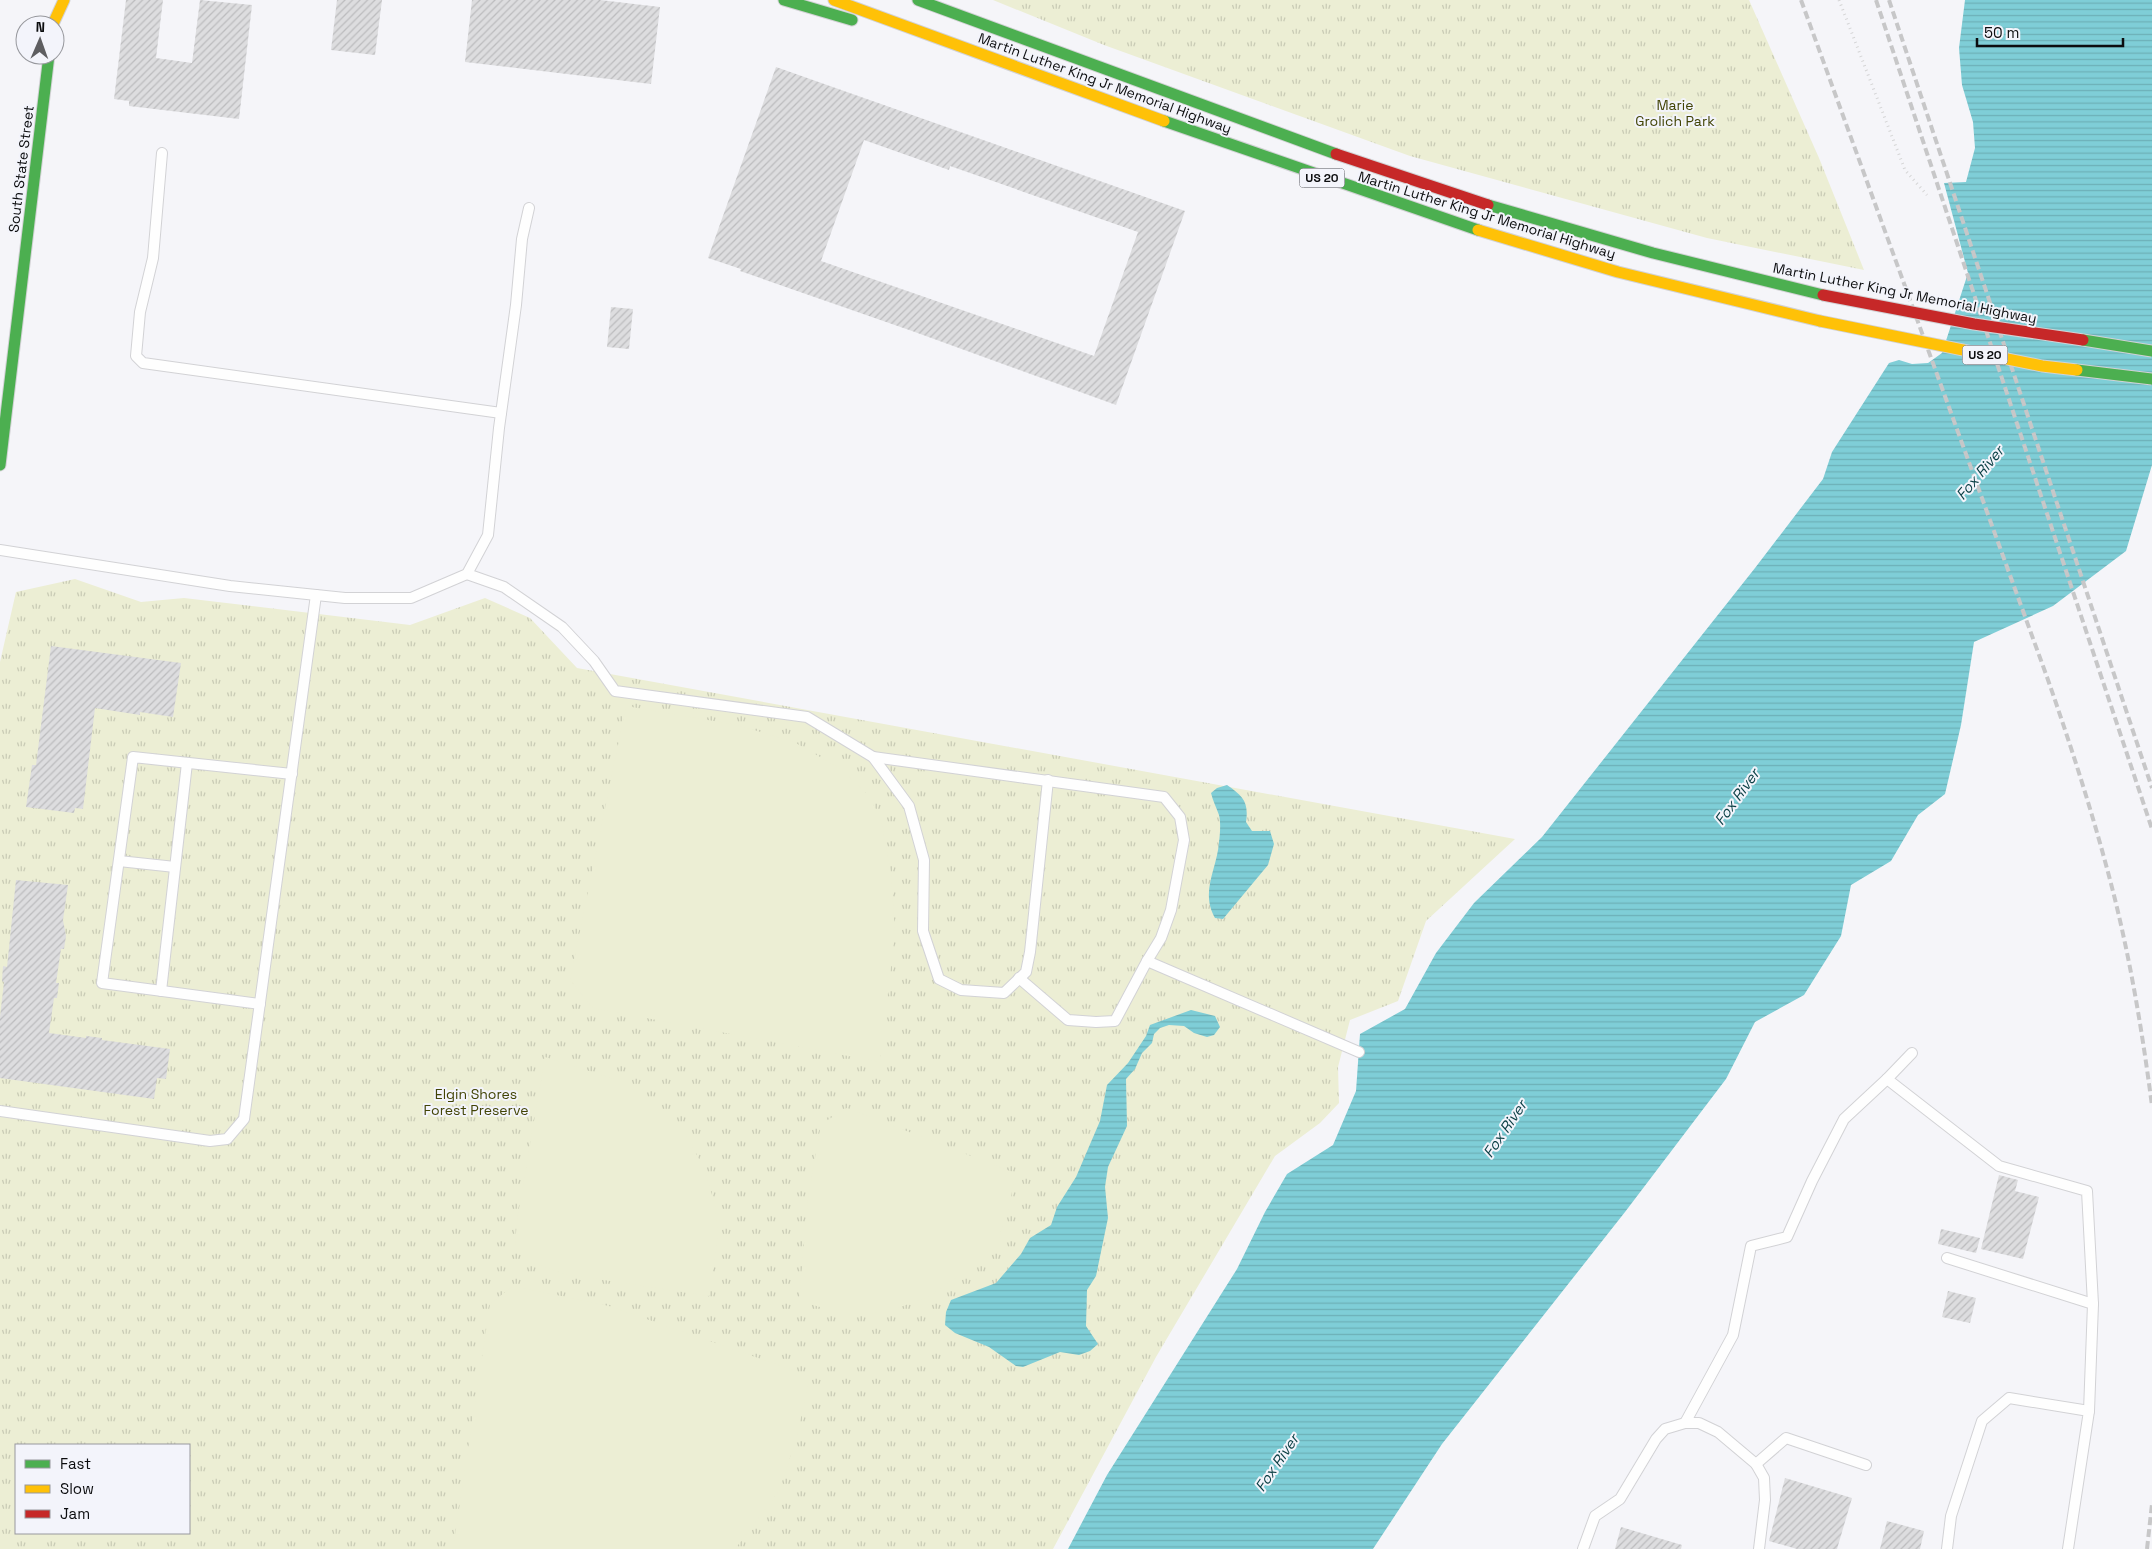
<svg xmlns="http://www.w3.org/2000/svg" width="2152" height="1549" font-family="'Space Grotesk',sans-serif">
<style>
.park{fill:url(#park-tufts);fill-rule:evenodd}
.pitch{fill:#eceed4}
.water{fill:url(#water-rules)}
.building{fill:url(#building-hatch);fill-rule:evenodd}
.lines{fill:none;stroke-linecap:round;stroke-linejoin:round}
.lane-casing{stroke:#d2d2d5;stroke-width:12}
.fast-casing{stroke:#d2d2d5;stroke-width:13}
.slow-casing{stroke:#d2d2d5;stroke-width:13}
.jam-casing{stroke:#d2d2d5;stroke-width:13}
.path{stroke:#d5d5d6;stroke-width:3;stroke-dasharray:1 4;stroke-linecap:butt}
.lane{stroke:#fefefe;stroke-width:10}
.fast{stroke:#4caf50;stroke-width:11}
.slow{stroke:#ffc107;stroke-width:11}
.jam{stroke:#c62828;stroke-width:11}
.rail{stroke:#c7c7c8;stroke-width:4;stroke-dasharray:8 4;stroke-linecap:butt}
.fast-bridge-casing{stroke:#d2d2d5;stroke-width:13;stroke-linecap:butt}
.slow-bridge-casing{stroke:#d2d2d5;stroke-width:13;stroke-linecap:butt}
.jam-bridge-casing{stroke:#d2d2d5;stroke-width:13;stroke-linecap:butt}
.fast-bridge{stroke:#4caf50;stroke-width:11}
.slow-bridge{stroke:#ffc107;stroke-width:11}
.jam-bridge{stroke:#c62828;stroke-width:11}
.labels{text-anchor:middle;stroke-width:4;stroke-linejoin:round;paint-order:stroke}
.shield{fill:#f3f4fb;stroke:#515256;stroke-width:1}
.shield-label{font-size:12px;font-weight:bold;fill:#0c0d0f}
.street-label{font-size:14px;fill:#0c0d0f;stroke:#f3f4fb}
.park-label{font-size:14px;fill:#424405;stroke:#f3f4fb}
.water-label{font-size:15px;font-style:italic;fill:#0a3f44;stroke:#f3f4fb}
</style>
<defs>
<pattern id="park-tufts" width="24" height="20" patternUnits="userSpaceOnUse" patternTransform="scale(1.25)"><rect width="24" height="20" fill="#eceed4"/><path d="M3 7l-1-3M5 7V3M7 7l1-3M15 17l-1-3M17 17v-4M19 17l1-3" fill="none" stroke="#c9cbb5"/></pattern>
<pattern id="water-rules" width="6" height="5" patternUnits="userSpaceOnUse" patternTransform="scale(1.25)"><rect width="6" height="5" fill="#7fced7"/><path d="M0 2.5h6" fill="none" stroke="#6db0b7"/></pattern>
<pattern id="building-hatch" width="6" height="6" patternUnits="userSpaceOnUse" patternTransform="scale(1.25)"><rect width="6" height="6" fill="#dddddf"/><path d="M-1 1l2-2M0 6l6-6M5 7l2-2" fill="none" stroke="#bcbcbe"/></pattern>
</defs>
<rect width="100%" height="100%" fill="#f5f5f9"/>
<g class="park">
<polygon points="993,0 1749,0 1819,158 1864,270 1707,238 1410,156 1104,45"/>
<path d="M75 579 141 602 184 598 410 625 485 598 530 618 577 668 1515 839 1426 921 1398 1001 1350 1020 1338 1067 1339 1103 1320 1123 1275 1156 1156 1357 1053 1549H0V662L16 592ZM16 1445H189V1533H16Z"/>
</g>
<g class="pitch">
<polygon points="626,706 737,725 794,742 841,769 869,796 881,820 891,873 895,932 880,1062 593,1008 570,980"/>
<polygon points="545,1057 614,1079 650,1099 682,1128 704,1168 715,1205 718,1233 709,1296 564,1274 523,1259 515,1246 517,1220"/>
<polygon points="847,1108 1015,1173 1010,1204 999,1238 961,1274 930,1296 887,1312 848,1315 799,1301 808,1198 821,1124"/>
<polygon points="513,1286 609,1306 810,1376 796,1440 779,1491 735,1549 453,1549 490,1304"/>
</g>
<g class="water">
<polygon points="1965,0 2152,0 2152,465 2126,551 2053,606 1974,642 1961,725 1945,794 1918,815 1891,861 1851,885 1841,936 1804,995 1755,1022 1726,1079 1625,1212 1442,1444 1373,1549 1068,1549 1107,1475 1237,1269 1265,1212 1287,1174 1333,1145 1356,1091 1360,1034 1405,1009 1436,953 1474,903 1542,837 1755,568 1823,479 1832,452 1889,363 1899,360 1912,364 1928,363 1942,353 1968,273 1944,183 1966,182 1975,148 1973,122 1962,85 1959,48"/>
<path d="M1227 785C1243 796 1249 802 1246 822L1252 831H1270L1274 844 1268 865 1223 919 1215 918C1200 891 1217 870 1219 842 1220 835 1221 822 1219 815 1216 807 1213 801 1211 793L1217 788Z"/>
<polygon points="1191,1010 1215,1016 1220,1027 1214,1035 1207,1037 1194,1033 1184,1026 1169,1025 1160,1028 1154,1034 1152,1043 1142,1053 1135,1069 1126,1079 1127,1126 1108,1167 1105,1187 1108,1218 1096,1276 1087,1290 1086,1326 1098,1344 1090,1351 1079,1355 1060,1352 1023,1367 1016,1366 989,1347 955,1333 945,1325 946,1312 951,1300 996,1283 1021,1254 1030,1238 1051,1225 1057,1207 1076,1177 1100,1121 1107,1085 1128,1063 1146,1036 1150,1025"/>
</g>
<g class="building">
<polygon points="126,0 163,0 156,58 192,63 200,0 252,5 239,119 129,106 129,101 114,99"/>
<polygon points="337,0 382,0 375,55 331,50"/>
<polygon points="472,0 600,0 660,7 651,84 465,62"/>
<path d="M776 67 1185 211 1116 405 912 331 740 271 741 269 708 258ZM864 140 949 170 950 166 1138 232 1094 356 821 261Z"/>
<polygon points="611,307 633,309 629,349 607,347"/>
<polygon points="51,646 181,663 173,717 140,712 140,715 95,708 83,809 75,808 74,813 26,807 32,765 36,765"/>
<polygon points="16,880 68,885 63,920 66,936 64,949 61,949 56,983 59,983 57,998 54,998 49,1033 86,1038 86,1036 102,1038 102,1040 170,1049 166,1079 157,1078 154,1099 0,1078 0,1017 4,982 2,981 3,966 7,967"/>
<polygon points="1999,1175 2018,1180 2015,1191 2039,1197 2023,1259 1981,1249"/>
<polygon points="1941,1229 1980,1238 1976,1253 1938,1244"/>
<polygon points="1948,1291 1976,1298 1970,1323 1942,1317"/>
<polygon points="1785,1478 1852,1498 1837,1549 1797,1549 1769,1541"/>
<polygon points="1887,1521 1924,1531 1920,1549 1880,1549"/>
<polygon points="1621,1527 1682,1545 1681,1549 1615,1549"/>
</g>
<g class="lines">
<g class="lane-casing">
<g id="lane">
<polyline points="162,153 153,258 140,312 136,356 143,363 501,413"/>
<polyline points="0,550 230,586 345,598 411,598 467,574 488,535 499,428 516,305 522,239 529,208"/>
<polyline points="467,574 504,587 562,627 594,661 615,691 807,717 873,757 909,806 924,860 923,931 939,979 961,990 1004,993 1026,972 1030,952 1048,780"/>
<polyline points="873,757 1164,797 1180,817 1184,840 1171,910 1161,938 1147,961 1359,1052"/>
<polyline points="119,861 175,867"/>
<polyline points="1019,978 1068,1020 1096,1022 1115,1021 1147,961"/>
<polyline points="161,991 187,763"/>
<polyline points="260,1004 102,983 133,757 292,774"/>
<polyline points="1887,1079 1912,1053"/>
<polyline points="0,1111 210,1141 227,1139 244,1119 316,595"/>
<polyline points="1947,1258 2093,1304 2089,1411"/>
<polyline points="1685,1423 1733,1335 1751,1246 1787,1237 1812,1181 1844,1119 1887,1079 1999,1166 2087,1191 2093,1304"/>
<polyline points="1756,1464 1786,1438 1866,1465"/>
<polyline points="1583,1549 1595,1516 1620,1499 1656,1439 1665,1429 1685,1423 1699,1423 1718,1432 1756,1464 1764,1478 1765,1500 1759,1549"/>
<polyline points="1947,1549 1951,1516 1982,1421 2009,1398 2089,1411 2068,1549"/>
</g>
</g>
<g class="fast-casing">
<g id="fast">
<polyline points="784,0 852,20"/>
<polyline points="918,0 1336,154"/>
<polyline points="1164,121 1478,230"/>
<polyline points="1488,205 1653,253 1823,295"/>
<polyline points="0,465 49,55"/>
</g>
</g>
<g class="slow-casing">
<g id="slow">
<polyline points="834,0 1164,121"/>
<polyline points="53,24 64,0"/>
<polyline points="1478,230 1618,272 1820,321"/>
</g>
</g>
<g class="jam-casing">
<polyline id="jam" points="1336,154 1488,205"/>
</g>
<polyline class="path" points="1839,0 1905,170 1927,195"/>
<use href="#lane" class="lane"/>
<use href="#fast" class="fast"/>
<use href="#slow" class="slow"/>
<use href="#jam" class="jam"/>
<g class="rail">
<path d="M1801 0 2047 677C2070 743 2091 808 2109 876 2129 951 2142 1029 2152 1106"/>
<polyline points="1876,0 2152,829"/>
<polyline points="1889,0 2152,788"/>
<polyline points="2147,1549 2152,1504"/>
</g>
<g class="fast-bridge-casing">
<g id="fast-bridge">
<polyline points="2083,340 2152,351"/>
<polyline points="2077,370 2152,379"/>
</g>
</g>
<g class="slow-bridge-casing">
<polyline id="slow-bridge" points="1820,321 2042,366 2077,370"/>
</g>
<g class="jam-bridge-casing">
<polyline id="jam-bridge" points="1823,295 1974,324 2083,340"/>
</g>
<use href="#fast-bridge" class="fast-bridge"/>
<use href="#slow-bridge" class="slow-bridge"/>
<use href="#jam-bridge" class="jam-bridge"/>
</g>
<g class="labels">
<g class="shield">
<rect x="1299.5" y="168.5" width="45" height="19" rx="4"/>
<rect x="1962.5" y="345.5" width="45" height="19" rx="4"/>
</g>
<g class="shield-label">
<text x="1322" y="182">US 20</text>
<text x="1985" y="359">US 20</text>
</g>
<g class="street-label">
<text transform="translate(1105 83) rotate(20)" y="5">Martin Luther King Jr Memorial Highway</text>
<text transform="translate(21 169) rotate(-83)" y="5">South State Street</text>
<text transform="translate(1487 215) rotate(17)" y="5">Martin Luther King Jr Memorial Highway</text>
<text transform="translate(1905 293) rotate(11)" y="5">Martin Luther King Jr Memorial Highway</text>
</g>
<g class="park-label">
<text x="1675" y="110">Marie<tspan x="1675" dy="16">Grolich Park</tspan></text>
<text x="476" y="1099">Elgin Shores<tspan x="476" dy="16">Forest Preserve</tspan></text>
</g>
<g class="water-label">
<text transform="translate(1980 473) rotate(-50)" y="5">Fox River</text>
<text transform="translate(1737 797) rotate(-54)" y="5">Fox River</text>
<text transform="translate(1505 1129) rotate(-56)" y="5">Fox River</text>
<text transform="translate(1277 1463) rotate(-56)" y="5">Fox River</text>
</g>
</g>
<rect x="15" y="1444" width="175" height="90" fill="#f3f4fb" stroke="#97989d"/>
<rect x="25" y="1460" width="25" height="8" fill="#4caf50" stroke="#97989d"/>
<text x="60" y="1469" font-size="15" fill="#0c0d0f">Fast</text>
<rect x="25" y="1485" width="25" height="8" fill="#ffc107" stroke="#97989d"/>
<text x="60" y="1494" font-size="15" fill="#0c0d0f">Slow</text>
<rect x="25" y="1510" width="25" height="8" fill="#c62828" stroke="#97989d"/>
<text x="60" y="1519" font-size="15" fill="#0c0d0f">Jam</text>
<g transform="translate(40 40) rotate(2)"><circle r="24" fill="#f3f4fb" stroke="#97989d"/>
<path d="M0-4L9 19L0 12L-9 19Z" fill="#5e5e61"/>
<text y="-8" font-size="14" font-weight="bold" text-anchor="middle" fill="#0c0d0f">N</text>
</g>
<path d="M1977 38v8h146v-8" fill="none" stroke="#0c0d0f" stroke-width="2.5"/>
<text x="1984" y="38" font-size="15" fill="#0c0d0f" stroke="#f3f4fb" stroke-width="4" paint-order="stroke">50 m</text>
</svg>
